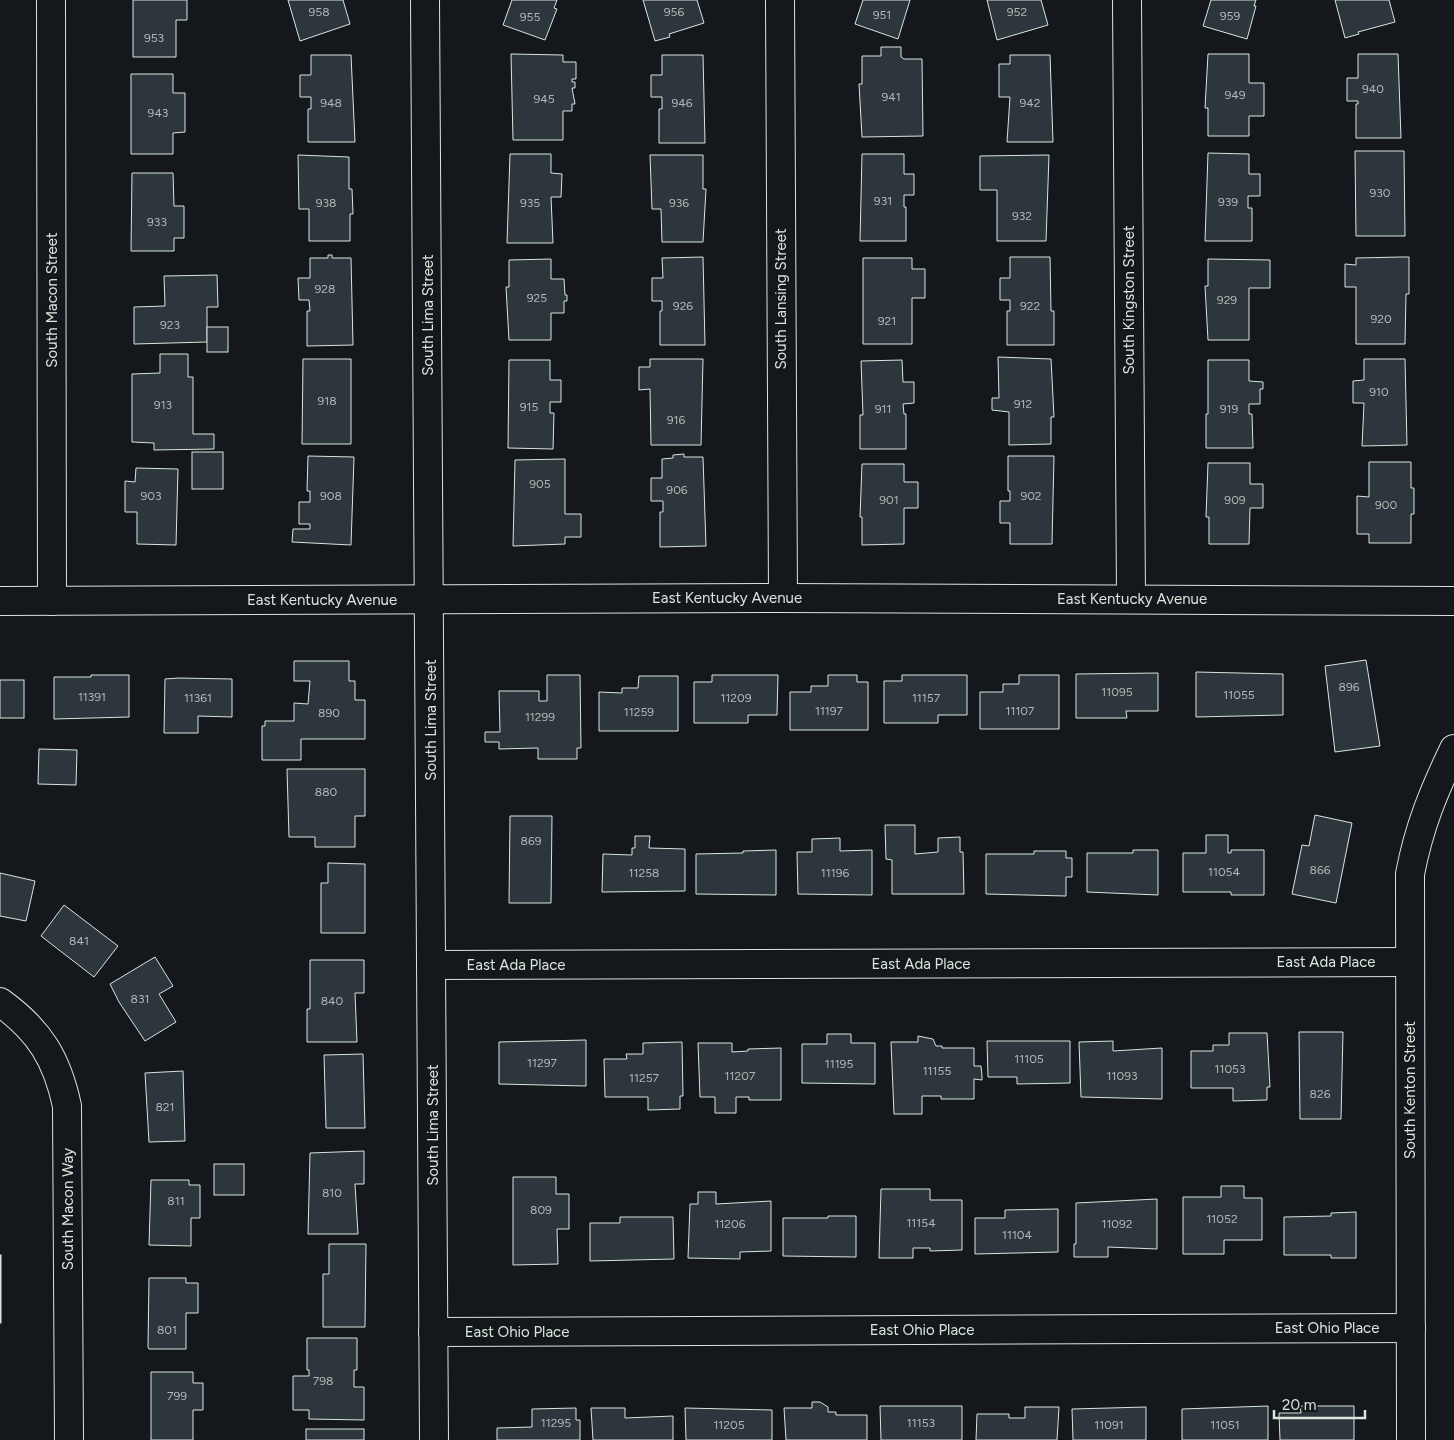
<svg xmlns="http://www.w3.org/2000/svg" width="1454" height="1440" font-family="Figtree,sans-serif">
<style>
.building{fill:#2c363c;stroke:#d8e6dc}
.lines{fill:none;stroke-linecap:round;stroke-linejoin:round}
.minor-casing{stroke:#d8e6dc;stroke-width:30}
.minor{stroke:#14181c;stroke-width:28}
.labels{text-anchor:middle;stroke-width:4;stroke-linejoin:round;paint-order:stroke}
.number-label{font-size:12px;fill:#adbab4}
.street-label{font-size:15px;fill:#d8e6dc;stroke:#14181c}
</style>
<rect width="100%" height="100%" fill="#14181c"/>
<g class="building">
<polygon points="133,0 187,0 187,20 176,20 176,57 133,57"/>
<polygon points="288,0 343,0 350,24 300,41"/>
<polygon points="512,0 557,0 554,8 557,9 545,40 503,25"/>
<polygon points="643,0 697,0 704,23 669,34 670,37 655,41"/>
<polygon points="863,0 910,0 898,39 855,24"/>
<polygon points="987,0 1041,0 1048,25 997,40"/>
<polygon points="1211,0 1256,0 1254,6 1256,6 1247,39 1203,26"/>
<polygon points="1335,0 1389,0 1395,22 1358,32 1359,34 1345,38"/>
<polygon points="881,47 901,47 901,57 904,59 922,59 923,136 862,137 859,84 862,84 862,56 881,56"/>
<polygon points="511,54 563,55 563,62 576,62 576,79 572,79 572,82 575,82 575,88 572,88 575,104 572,104 572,111 563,111 563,140 513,140"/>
<polygon points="1208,54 1249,54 1249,83 1264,83 1264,116 1249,116 1249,136 1208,136 1208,108 1205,108"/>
<polygon points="1358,54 1398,54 1401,138 1356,138 1356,104 1358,104 1358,101 1347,101 1347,78 1358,78"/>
<polygon points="311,55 351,55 355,142 308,142 308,109 311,109 311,97 300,97 300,75 311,75"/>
<polygon points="662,55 703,55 705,143 659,143 659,109 662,109 662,97 651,97 651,75 662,75"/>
<polygon points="1010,55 1050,55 1053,142 1007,142 1010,97 999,97 999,64 1010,64"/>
<polygon points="131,74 173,74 173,93 185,93 185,132 173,133 173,154 131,154"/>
<polygon points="1355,151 1404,151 1405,236 1356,236"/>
<polygon points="1208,153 1249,154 1249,174 1260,174 1260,196 1248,196 1248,208 1252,208 1252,241 1205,241"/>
<polygon points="510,154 551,154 551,173 562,174 561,197 551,197 553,243 507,243"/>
<polygon points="862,154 904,154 904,174 914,174 914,195 904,195 904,207 906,207 906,241 860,241"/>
<polygon points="298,155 349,157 349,189 352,189 353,214 350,214 350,241 309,241 309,209 299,209"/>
<polygon points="650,155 703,155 703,189 706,189 703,242 662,242 661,209 652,209"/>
<polygon points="1049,155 1046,241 997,241 997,190 980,190 980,156"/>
<polygon points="132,173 173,173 174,206 184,206 184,238 174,238 174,251 131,251"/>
<polygon points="328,255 332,255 332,258 351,258 353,345 307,346 307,311 310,311 309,300 299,300 298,278 310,278 310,258 328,258"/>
<polygon points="703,257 705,345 660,345 660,311 662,311 662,301 652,301 652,278 663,278 662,258"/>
<polygon points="1010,257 1050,257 1051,311 1054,311 1054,345 1007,345 1007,311 1010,311 1010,300 1000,300 1000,278 1010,278"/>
<polygon points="1400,257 1409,257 1409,294 1406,294 1405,344 1356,344 1356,287 1345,287 1345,264 1356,265 1356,258"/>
<polygon points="863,258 912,258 912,269 925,269 925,298 912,298 912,344 863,344"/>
<polygon points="551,259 551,279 564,279 565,295 567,295 567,301 564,301 564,313 551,313 551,340 509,340 506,287 509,287 509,260"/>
<polygon points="1208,259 1270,260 1270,288 1249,288 1249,340 1208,340 1205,286 1208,286"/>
<polygon points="217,275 218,307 207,307 207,342 134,344 134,307 165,306 164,276"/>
<rect x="207" y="327" width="21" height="25"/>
<polygon points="160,354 188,354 188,377 193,377 193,434 214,434 214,449 154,450 154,443 132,442 132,374 160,373"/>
<polygon points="998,357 1051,359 1054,417 1051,417 1051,444 1009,445 1009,412 992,410 992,398 999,398"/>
<polygon points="303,359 351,359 351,444 302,444"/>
<polygon points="650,359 703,359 701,445 651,445 650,389 639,390 639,367 650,367"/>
<polygon points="1364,359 1405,359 1407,445 1362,446 1364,403 1353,403 1353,381 1364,380"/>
<polygon points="509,360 550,360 550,380 561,380 561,402 550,402 550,413 554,413 553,449 508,448"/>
<polygon points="902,360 903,382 914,382 914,403 903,404 904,414 906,414 906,449 860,449 860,415 863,415 861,361"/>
<polygon points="1208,360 1249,360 1249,381 1263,382 1263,389 1260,389 1260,404 1249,404 1249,414 1252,414 1253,448 1206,448 1206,414 1208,414"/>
<rect x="192" y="452" width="31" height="37"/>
<polygon points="684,454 684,457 703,457 706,546 660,547 660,512 663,512 663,501 651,501 651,478 662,478 662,459 673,458 673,455"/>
<polygon points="308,456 354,457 351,545 292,542 293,529 310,529 310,524 299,524 299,502 310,502 310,491 307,491"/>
<polygon points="1008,456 1054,456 1052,544 1010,544 1010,523 1000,523 1000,501 1010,501 1010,491 1008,491"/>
<polygon points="565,459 565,514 581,514 581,537 565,537 565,544 513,546 515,460"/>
<polygon points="1369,462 1411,462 1411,488 1414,488 1414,514 1411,514 1411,543 1369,543 1369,534 1357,534 1357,496 1369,497"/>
<polygon points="1208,463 1250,463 1250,484 1263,484 1263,508 1250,508 1249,544 1209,544 1209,517 1206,517"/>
<polygon points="862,464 904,464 904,482 918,482 918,508 904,508 904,544 862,545 862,517 860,517"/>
<polygon points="136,468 178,469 176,545 137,544 137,512 125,512 125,481 135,482"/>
<polygon points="1366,660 1380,746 1335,752 1325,666"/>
<polygon points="294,661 349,661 349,681 355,681 355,700 365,700 365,739 301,739 301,760 262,760 262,726 265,726 265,721 294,721 294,703 308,704 310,681 294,681"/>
<polygon points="1196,672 1283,674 1283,715 1196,717"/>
<polygon points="1158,673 1158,711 1126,711 1127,718 1076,718 1076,674"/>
<polygon points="91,675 129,675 129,717 54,719 54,677 91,677"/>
<polygon points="547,675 580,675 581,748 577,748 577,759 538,759 538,748 499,749 499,742 485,742 485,732 500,732 499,691 539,691 539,701 547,701"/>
<polygon points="712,675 778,675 777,715 748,715 748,723 694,723 694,682 712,682"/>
<polygon points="828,675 857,675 857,682 868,682 868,730 790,730 790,692 811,692 811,686 828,686"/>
<polygon points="902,675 967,675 967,715 938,715 938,723 884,723 884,681 902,681"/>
<polygon points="1019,675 1059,675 1059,729 980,729 980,692 1003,692 1003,684 1019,684"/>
<polygon points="639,676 678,676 678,731 599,731 599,692 622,693 622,688 638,688"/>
<polygon points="179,678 232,679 232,717 198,716 198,733 164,733 165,679"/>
<rect x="0" y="680" width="24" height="38"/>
<polygon points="39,749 77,750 76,785 38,784"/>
<polygon points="287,769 365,769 365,816 355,816 355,847 315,847 315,837 289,837"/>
<polygon points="1315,815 1352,823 1336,903 1292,894 1302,845 1309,846"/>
<polygon points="510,816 552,816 551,903 509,903"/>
<polygon points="885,825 915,825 915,854 938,852 938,838 960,837 960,852 963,852 964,894 892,894 892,860 886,859"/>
<polygon points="1206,835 1228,835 1228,853 1231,853 1231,850 1264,850 1264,895 1231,895 1231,892 1183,892 1183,853 1206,853"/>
<polygon points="635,836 650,836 649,848 685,849 685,891 602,892 603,854 632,855 632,848 635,848"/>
<polygon points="840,838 840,851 872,850 872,895 798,894 797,852 812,852 812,839"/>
<polygon points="776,850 776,895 696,894 696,854 743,853 743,851"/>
<polygon points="1133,850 1158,850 1158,895 1087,892 1087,853 1133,853"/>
<polygon points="1034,851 1066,851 1066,858 1072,858 1072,877 1066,877 1066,896 986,894 986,854 1034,854"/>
<polygon points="328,863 365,864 365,933 321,933 321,883 328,883"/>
<polygon points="0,873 35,881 26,921 0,916"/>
<polygon points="64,905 118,946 94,977 41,936"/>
<polygon points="155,957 173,986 159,994 176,1022 145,1041 119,1002 110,984"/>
<polygon points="310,960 364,960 364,993 355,993 357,1042 307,1042 307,1009 310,1009"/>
<polygon points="1299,1032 1343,1032 1341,1119 1300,1119"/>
<polygon points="1229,1033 1267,1033 1270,1087 1267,1087 1267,1100 1233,1101 1233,1088 1191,1088 1191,1051 1213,1051 1213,1045 1229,1045"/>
<polygon points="827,1034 851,1034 851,1043 875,1043 875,1084 802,1083 802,1044 827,1044"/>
<polygon points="918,1036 933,1039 936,1046 942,1046 942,1048 974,1048 974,1066 981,1066 982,1076 982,1080 974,1079 974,1099 941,1099 941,1096 922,1096 922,1114 894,1114 891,1042 918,1042"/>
<polygon points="586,1040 586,1086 499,1084 499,1042"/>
<polygon points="987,1041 1070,1041 1070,1083 1017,1084 1017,1077 988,1077"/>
<polygon points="1113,1041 1113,1051 1162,1048 1162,1099 1081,1097 1079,1042"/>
<polygon points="682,1042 683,1096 680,1096 680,1109 648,1110 648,1097 605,1097 604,1059 627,1059 626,1054 643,1054 643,1043"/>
<polygon points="698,1043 732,1043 732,1052 748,1051 748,1049 781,1048 781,1100 749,1100 749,1097 736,1097 736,1113 715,1113 715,1097 700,1097"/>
<polygon points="363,1054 365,1128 326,1128 324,1055"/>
<polygon points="183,1071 185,1141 149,1142 145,1073"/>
<polygon points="364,1151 364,1184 355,1184 358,1234 308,1234 310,1153"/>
<rect x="214" y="1164" width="30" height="31"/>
<polygon points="513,1177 556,1177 556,1194 569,1194 569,1229 557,1229 558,1264 513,1265"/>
<polygon points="151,1180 189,1180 189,1185 200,1185 200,1218 191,1218 191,1246 149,1245"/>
<polygon points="1221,1186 1244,1186 1244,1198 1262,1198 1262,1240 1224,1240 1224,1254 1183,1254 1183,1197 1221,1197"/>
<polygon points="881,1189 930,1189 930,1200 962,1200 962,1250 930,1251 930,1248 913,1248 913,1258 879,1258"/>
<polygon points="698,1192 716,1192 716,1204 771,1201 771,1251 740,1252 740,1259 688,1258 690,1204 698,1204"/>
<polygon points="1157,1199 1157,1249 1108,1247 1108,1257 1074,1257 1074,1244 1076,1244 1076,1203"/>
<polygon points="1058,1209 1058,1252 975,1254 975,1218 1005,1218 1005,1210"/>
<polygon points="1356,1212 1356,1258 1331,1258 1331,1255 1284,1255 1284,1217 1331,1216 1331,1213"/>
<polygon points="828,1216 856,1216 856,1257 783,1256 783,1218 828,1218"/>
<polygon points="620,1217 673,1217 674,1259 590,1261 590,1223 620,1223"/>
<polygon points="329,1244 366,1244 365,1327 323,1327 323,1274 329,1274"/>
<rect x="0" y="1255" width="1" height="68"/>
<polygon points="149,1278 186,1278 186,1283 198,1283 198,1313 186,1313 186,1349 149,1349 148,1347"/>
<polygon points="307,1338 357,1338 357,1370 354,1370 354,1387 364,1387 364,1420 309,1419 309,1410 293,1410 293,1376 309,1376 309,1370 307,1370"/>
<polygon points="151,1372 193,1372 193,1383 203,1383 203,1410 193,1410 193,1440 151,1440"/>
<polygon points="812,1402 820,1402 828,1407 828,1412 836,1412 836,1415 867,1415 867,1440 786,1440 784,1408 812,1408"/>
<polygon points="880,1406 962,1406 962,1440 881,1440"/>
<polygon points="1268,1406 1268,1440 1182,1440 1182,1409"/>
<polygon points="1300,1406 1354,1406 1354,1440 1280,1440 1279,1413 1301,1413"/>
<polygon points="1025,1407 1059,1407 1057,1440 976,1440 977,1414 1009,1414 1009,1418 1025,1418"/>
<polygon points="1146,1407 1146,1440 1073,1440 1072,1409"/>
<polygon points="576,1408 576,1420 580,1420 580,1440 497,1440 497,1428 532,1427 532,1409"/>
<polygon points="591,1408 625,1408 625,1418 673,1416 673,1440 593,1440"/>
<polygon points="685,1408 772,1410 772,1440 686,1440"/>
<rect x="306" y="1429" width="58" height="11"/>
</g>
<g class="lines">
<g class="minor-casing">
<g id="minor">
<polyline points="51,0 52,601"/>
<polyline points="425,0 434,1440"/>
<polyline points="780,0 783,598"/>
<polyline points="1127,0 1131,599"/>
<polyline points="0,601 783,598 1454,601"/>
<polyline points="432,965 1409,962"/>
<path d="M0 1002C40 1031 57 1059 67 1106L69 1440"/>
<polyline points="433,1332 1411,1328"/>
<path d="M1411 1440 1410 874C1419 827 1433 793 1454 749"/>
</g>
</g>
<use href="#minor" class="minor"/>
</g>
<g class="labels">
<g class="number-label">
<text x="319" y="16">958</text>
<text x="674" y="16">956</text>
<text x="1017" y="16">952</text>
<text x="882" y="19">951</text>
<text x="1230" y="20">959</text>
<text x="530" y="21">955</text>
<text x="154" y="42">953</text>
<text x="1373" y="93">940</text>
<text x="1235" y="99">949</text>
<text x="891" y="101">941</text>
<text x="544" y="103">945</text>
<text x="331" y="107">948</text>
<text x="682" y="107">946</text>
<text x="1030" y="107">942</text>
<text x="158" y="117">943</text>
<text x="1380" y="197">930</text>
<text x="883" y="205">931</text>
<text x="1228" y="206">939</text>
<text x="326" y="207">938</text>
<text x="530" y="207">935</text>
<text x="679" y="207">936</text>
<text x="1022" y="220">932</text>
<text x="157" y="226">933</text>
<text x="325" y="293">928</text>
<text x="537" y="302">925</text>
<text x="1227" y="304">929</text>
<text x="683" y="310">926</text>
<text x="1030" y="310">922</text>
<text x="1381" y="323">920</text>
<text x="887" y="325">921</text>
<text x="170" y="329">923</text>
<text x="1379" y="396">910</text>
<text x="327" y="405">918</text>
<text x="1023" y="408">912</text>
<text x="163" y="409">913</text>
<text x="529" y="411">915</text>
<text x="883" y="413">911</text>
<text x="1229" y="413">919</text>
<text x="676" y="424">916</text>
<text x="540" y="488">905</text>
<text x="677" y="494">906</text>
<text x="151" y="500">903</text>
<text x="331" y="500">908</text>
<text x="1031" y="500">902</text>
<text x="889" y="504">901</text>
<text x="1235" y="504">909</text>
<text x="1386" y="509">900</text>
<text x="1349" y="691">896</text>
<text x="1117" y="696">11095</text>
<text x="1239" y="699">11055</text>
<text x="92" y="701">11391</text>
<text x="198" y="702">11361</text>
<text x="736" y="702">11209</text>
<text x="926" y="702">11157</text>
<text x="829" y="715">11197</text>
<text x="1020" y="715">11107</text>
<text x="639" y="716">11259</text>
<text x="329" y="717">890</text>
<text x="540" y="721">11299</text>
<text x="326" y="796">880</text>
<text x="531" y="845">869</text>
<text x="1320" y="874">866</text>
<text x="1224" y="876">11054</text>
<text x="644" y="877">11258</text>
<text x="835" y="877">11196</text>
<text x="79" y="945">841</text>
<text x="140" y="1003">831</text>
<text x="332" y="1005">840</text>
<text x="1029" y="1063">11105</text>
<text x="542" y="1067">11297</text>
<text x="839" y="1068">11195</text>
<text x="1230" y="1073">11053</text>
<text x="937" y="1075">11155</text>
<text x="740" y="1080">11207</text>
<text x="1122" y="1080">11093</text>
<text x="644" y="1082">11257</text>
<text x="1320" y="1098">826</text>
<text x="165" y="1111">821</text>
<text x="332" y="1197">810</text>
<text x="176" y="1205">811</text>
<text x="541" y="1214">809</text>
<text x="1222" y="1223">11052</text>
<text x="921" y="1227">11154</text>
<text x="730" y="1228">11206</text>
<text x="1117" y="1228">11092</text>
<text x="1017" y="1239">11104</text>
<text x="167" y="1334">801</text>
<text x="323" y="1385">798</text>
<text x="177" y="1400">799</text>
<text x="556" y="1427">11295</text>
<text x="921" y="1427">11153</text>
<text x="729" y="1429">11205</text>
<text x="1109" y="1429">11091</text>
<text x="1225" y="1429">11051</text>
</g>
<g class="street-label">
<text transform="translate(781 299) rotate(-90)" y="5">South Lansing Street</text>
<text transform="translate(52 300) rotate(-90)" y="5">South Macon Street</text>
<text transform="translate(1129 300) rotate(-90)" y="5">South Kingston Street</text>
<text transform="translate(428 315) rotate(-90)" y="5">South Lima Street</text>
<text x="727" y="603">East Kentucky Avenue</text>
<text x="1132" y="604">East Kentucky Avenue</text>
<text x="322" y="605">East Kentucky Avenue</text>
<text transform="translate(431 720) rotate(-90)" y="5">South Lima Street</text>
<text x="1326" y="967">East Ada Place</text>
<text x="921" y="969">East Ada Place</text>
<text x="516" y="970">East Ada Place</text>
<text transform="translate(1410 1090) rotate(-90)" y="5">South Kenton Street</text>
<text transform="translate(433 1125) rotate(-90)" y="5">South Lima Street</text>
<text transform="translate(68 1209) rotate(-90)" y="5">South Macon Way</text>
<text x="1327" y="1333">East Ohio Place</text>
<text x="922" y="1335">East Ohio Place</text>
<text x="517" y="1337">East Ohio Place</text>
</g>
</g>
<path d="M1274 1410v8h91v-8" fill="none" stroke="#d8e6dc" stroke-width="2.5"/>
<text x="1282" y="1410" font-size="15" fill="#d8e6dc" stroke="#14181c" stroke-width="4" paint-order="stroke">20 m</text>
</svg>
